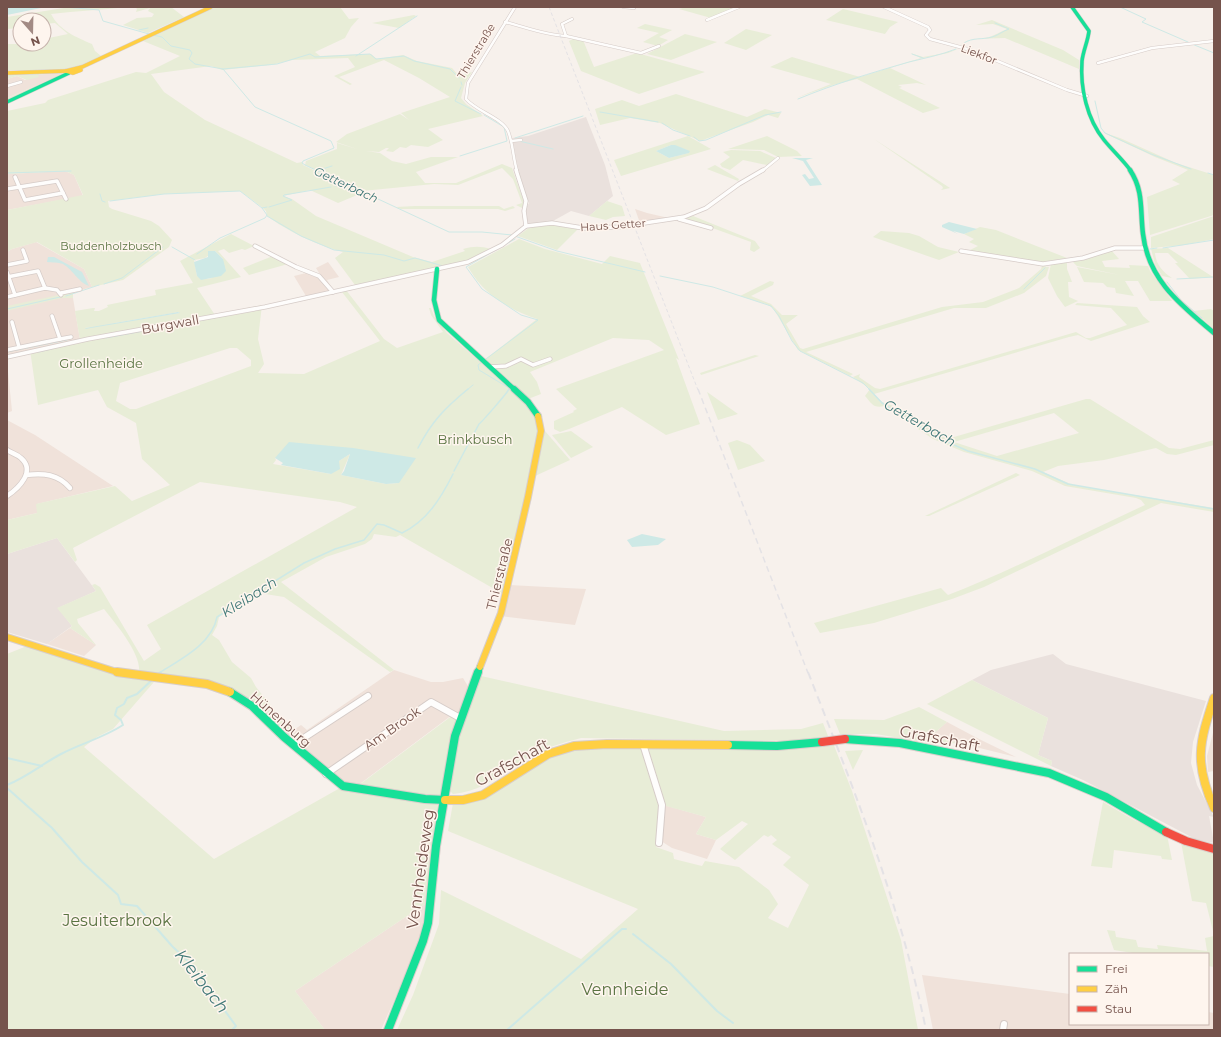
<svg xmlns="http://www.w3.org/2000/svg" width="1221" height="1037" font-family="Montserrat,sans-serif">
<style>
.residential{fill:#f0e2da}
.industrial{fill:#eae1dd}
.green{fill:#e8edd7;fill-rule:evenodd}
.water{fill:#cee9e6}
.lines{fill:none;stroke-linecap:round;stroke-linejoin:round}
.stream-far2{stroke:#cee9e6;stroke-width:1}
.stream-far1{stroke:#cee9e6;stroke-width:1.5}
.stream{stroke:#cee9e6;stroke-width:2}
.street-far3-casing{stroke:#d6ccc8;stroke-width:3.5}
.street-far2-casing{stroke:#d6ccc8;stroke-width:5}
.street-far1-casing{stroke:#d6ccc8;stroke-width:6}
.street-casing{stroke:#d6ccc8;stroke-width:8}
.fast-far3-casing{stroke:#d8ceca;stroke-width:4.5}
.fast-far2-casing{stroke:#d8ceca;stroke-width:6}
.fast-far1-casing{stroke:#d8ceca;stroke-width:8}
.fast-casing{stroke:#d8ceca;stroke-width:10}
.slow-far2-casing{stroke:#d8ceca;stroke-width:4.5}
.slow-far1-casing{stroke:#d8ceca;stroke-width:8}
.slow-casing{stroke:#d8ceca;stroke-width:10}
.jam-casing{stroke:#d8ceca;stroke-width:10}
.street-far3{stroke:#fefdfc;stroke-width:2.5}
.street-far2{stroke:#fefdfc;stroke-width:3.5}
.street-far1{stroke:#fefdfc;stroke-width:4.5}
.street{stroke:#fefdfc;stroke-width:6}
.fast-far3{stroke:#16e098;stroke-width:3.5}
.fast-far2{stroke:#16e098;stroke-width:4.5}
.fast-far1{stroke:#16e098;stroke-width:6}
.fast{stroke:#16e098;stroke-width:8}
.slow-far2{stroke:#ffcf43;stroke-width:3.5}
.slow-far1{stroke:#ffcf43;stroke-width:6}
.slow{stroke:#ffcf43;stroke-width:8}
.jam{stroke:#f24e42;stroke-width:8}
.rail-far2{stroke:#e4e2e5;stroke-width:1;stroke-dasharray:3.5 2.5;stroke-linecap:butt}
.rail-far1{stroke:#e4e2e5;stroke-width:1.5;stroke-dasharray:6 4;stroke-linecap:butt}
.rail{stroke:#e4e2e5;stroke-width:2;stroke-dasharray:8 5;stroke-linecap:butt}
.jam-bridge-casing{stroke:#d8ceca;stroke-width:10;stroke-linecap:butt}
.jam-bridge{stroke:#f24e42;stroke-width:8}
.labels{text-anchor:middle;stroke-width:3;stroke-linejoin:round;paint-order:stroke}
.far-street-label{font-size:11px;fill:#75534c;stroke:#fef5ee}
.far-park-label{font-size:11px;fill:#5a7442;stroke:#fef5ee}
.far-water-label{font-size:12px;font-style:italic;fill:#407978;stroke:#fef5ee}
.street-label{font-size:13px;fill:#75534c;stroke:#fef5ee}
.park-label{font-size:13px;fill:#5a7442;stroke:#fef5ee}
.water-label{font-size:14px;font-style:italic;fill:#407978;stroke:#fef5ee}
.near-street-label{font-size:16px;fill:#75534c;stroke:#fef5ee}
.near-park-label{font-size:16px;fill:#5a7442;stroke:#fef5ee}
.near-water-label{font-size:17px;font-style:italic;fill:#407978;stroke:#fef5ee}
</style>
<rect width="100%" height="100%" fill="#f7f1ec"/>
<g class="residential">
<polygon points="56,72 61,75 7,98 7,79 17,76 25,80 38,75"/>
<polygon points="65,171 74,175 83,196 7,210 7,174"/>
<polygon points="635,209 647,213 673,219 640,223"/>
<polygon points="36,242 84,269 92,287 73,292 73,298 80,340 30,350 30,353 7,358 7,252 12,249"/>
<polygon points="328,262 339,277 327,280 333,290 306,296 294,276 306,273 315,277 321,276 316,268"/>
<polygon points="7,362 12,411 7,413"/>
<polygon points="7,420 35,435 113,486 37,504 37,513 7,520"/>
<polygon points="509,585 586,589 575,625 500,616"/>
<polygon points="70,628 96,645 84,656 47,644"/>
<polygon points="394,670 431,682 443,682 463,678 469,688 458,717 452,715 353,789 284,737 301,725 307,730"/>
<polygon points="947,722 979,739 1016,757 931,736"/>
<polygon points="1214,729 1214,771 1208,772 1207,756"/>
<polygon points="664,805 706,817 696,834 716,840 707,859 672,848 661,841"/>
<polygon points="425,904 422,931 403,980 381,1030 325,1030 295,991"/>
<polygon points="922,975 1070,994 1070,1024 1208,1024 1208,1012 1214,1013 1214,1030 933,1030"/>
</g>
<g class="industrial">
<polygon points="586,117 605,165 613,196 589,216 571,211 553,221 528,225 525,210 529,203 518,172 512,138 528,136"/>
<polygon points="57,538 96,591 58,608 72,626 47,644 7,632 7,554"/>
<polygon points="1053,654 1066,664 1206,701 1193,742 1191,763 1197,785 1214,817 1209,816 1214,843 1195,839 1083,780 1051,766 1052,761 1038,755 1048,718 972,680 991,670"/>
</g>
<g class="green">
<path d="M70 7H127C101 10 77 11 51 14 60 31 76 37 92 44L95 51 101 56 99 57 79 66 64 70H10L7 72V44H44V39L68 34 55 23 44 24V20H20V28L7 29V17Z"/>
<polygon points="135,7 171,7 184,17 148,33 123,25 137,18 152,17 154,14 148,11 150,8 136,12 137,9"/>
<path d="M215 7H340L349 19 359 18 351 27 345 38 315 52 320 56 371 54 377 59 403 55 417 61 452 68 459 76 472 72 465 83 461 98 466 104 483 116 428 129 443 140 428 147 411 145 406 148 400 147 393 152 386 151 389 148H386L379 152 366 151 380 153 392 161 406 164 431 157H458L416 172 425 183H456L502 164 512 168 513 171 524 202 522 208 516 205 522 203 513 179 502 168 458 185 434 184 362 191 305 165 306 161 337 149V143L357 149 336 142 347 134 400 114 409 120 401 113 450 97 419 78 384 60 339 77 352 84 350 85 334 76 355 67 348 58 292 60 271 65 222 70 211 66 151 74 164 92 205 120 297 163 302 162 303 165 362 193 338 203 310 190 283 196 292 199 316 216 413 257 432 262 465 251 463 249C474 246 480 246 491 249L471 260 355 285 335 258 343 252C319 246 287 231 267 216L266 211 263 208 240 191 164 194 108 201 109 207 112 209 151 221 159 226 172 240 169 247 123 280 92 287 84 269 37 242 12 249 7 252V210L83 195 74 175 65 171 7 174V111L45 103 48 100 136 72 146 73 180 56 143 41Z"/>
<polygon points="686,7 737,7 711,18 679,9"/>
<polygon points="843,9 898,22 890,27 885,34 826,20"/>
<polygon points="414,15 416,16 399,28 372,23"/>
<path d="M992 20 1063 50 1079 60V69L1005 38 972 39 960 45C974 36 973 41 989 37 994 36 1001 31 1007 29L993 24 976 25Z"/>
<polygon points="645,24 672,30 659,37 668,40 658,46 643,42 659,33 637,28"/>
<polygon points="746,29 772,35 746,50 724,43"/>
<polygon points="685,34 717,42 671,60 647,54"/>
<polygon points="573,39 583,40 594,67 637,53 705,72 639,94 581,71 569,41"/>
<polygon points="958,49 948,53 923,58 890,68 926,85 917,83 898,85 902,87 899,88 940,108 923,113 857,79 833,85 796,98 831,84 770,67 792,57 860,77 921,58 910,53 923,57 940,54"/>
<polygon points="56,72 38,75 39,77 27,80 17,76 7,79 7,73 58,72 63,73 61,75 7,100 7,98 61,75"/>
<polygon points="676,94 747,117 765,109 781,113 778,118 768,115 753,122 700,141 660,123 630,118 600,125 595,109 622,100 639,106"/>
<polygon points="1102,132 1120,138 1176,163 1214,175 1214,215 1150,235 1147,197 1180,184 1172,180 1188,170 1155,157"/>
<path d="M688 136 711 149 621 176 614 160ZM671 145 687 150 688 153 669 158 656 151Z"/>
<polygon points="767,136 797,151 802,156 778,157 764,150 728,149"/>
<polygon points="874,139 950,188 941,190 943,188 942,186"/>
<polygon points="731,150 760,151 776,158 767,165 743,160 730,170 722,167 720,164 730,157 723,152"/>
<polygon points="715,165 739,179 738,181 707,169"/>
<polygon points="607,201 622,206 625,216 613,217 606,220 589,216"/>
<polygon points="415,206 499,206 504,209 513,206 515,208 505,211 498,209 401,209 396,207"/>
<polygon points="693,216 755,241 760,248 754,252 750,250 751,242 685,218"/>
<polygon points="1214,216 1214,239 1184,245 1151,248 1151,237"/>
<polygon points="548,224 578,229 557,250 518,236 530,227"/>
<polygon points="980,227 996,230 1067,258 1042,262 968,251 978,246 969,242 974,239 964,234"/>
<polygon points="881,231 909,233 919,236 938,247 959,252 939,260 873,237"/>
<path d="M231 234 254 246 245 250 242 249 229 253 224 249 218 251 241 277 197 288 215 315 262 305 258 339 264 364 258 373 304 374 380 341 342 292 346 290 384 339 397 348 443 332 431 315 429 308H431L434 316 447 333 527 403C539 418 539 425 538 444L503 594 400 535 396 537 374 534 372 539 365 544 326 557 281 582 394 670 390 672 284 597 259 593 219 617 217 626 212 635 219 640 232 662 251 678 256 687 280 717 296 729 287 735 240 694 139 673C142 654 115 623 104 609L77 619 78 623 96 645 70 628 72 626 57 608 96 591 92 585 95 584 100 587 144 661 161 649 147 625 357 507 340 502 200 482 73 548 77 560 75 562 57 538 7 554V520L37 513 36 504 115 486 132 501 170 485 142 459 136 423 107 407 98 390 38 405 30 350 80 340 75 311 93 308H95L94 311H99L108 307 107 305 156 295 155 290 193 283 180 261ZM215 251 223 259 212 278 206 279 197 276 194 260 205 258ZM179 312V313L85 328H86ZM230 348H237L251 360V366L136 409H130L116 401 120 383ZM353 448 399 483 386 484 341 475 350 454 339 461 331 474 273 464 276 460 275 458Z"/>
<path d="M519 239 545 249 602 264 610 256 640 263 679 360 676 358 700 424 666 435 622 407 569 429 560 432 554 429V421L574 412 573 411 577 409 556 389 664 350 649 340 613 338 530 372 537 382 541 394 528 399 484 360 537 319C518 313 495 301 481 285 476 280 472 273 468 267Z"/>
<path d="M1168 248 1213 277 1190 279 1175 263H1178L1168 253H1155C1156 265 1163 272 1172 278L1162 276 1155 264 1151 249Z"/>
<polygon points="1111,250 1119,259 1102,261 1105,267 1130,268 1129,265 1148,266 1150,271 1172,301 1150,301 1138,281 1125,281 1134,296 1116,293 1115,288 1107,287 1103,283 1084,282 1077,267 1120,275 1077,266 1072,261"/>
<polygon points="273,256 288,264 249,275 243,268"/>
<polygon points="1067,262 1067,269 1072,282 1068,282 1069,297 1078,301 1065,307 1057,296 1048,278 1051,264"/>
<polygon points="1042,266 1049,267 1046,276 1024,293 986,308 954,308 806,352 853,374 850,376 798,350 773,308 766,304 740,296 770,281 774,282 773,285 751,296 771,304 782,315 798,315 786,324 800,348 803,349 942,307 983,302 1019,288 1041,269"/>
<polygon points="73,292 73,298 62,298 7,311 7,306"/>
<path d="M1077 303 1137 307 1143 316 1150 322 1091 341 1078 335 1069 337 874 394 882 402 893 406 947 439 1086 399H1090L1169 448 1180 449 1214 440V445L1176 455 1167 454 1156 448 1104 460 1058 466 1043 472 1073 485 1214 508V512L1161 503 984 587 952 599 874 623 820 633 814 623 941 588 948 595C1015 569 1079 535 1145 505L1141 500 1136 498 1065 486 1032 471 964 452 933 439 884 406C874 409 871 403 865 396L870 389 853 377 860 374 859 377 875 388 880 389 1076 332 1086 338H1090L1127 325 1111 308 1075 305ZM1054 413 1079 433 997 456 954 442Z"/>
<polygon points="1211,309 1214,311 1214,329 1194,311"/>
<polygon points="755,355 759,356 701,375 700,373"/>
<polygon points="707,392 710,394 738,414 718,420"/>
<polygon points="545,431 570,460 535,476"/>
<polygon points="571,431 593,447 571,458 552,435"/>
<polygon points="737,440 750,445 765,461 738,470 728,443"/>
<polygon points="1016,473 1020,475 929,516 925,516"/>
<polygon points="27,646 107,672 154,682 113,729 97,737 84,747 214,859 340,788 351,791 453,715 458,717 438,804 425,904 295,991 325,1030 7,1030 7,654"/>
<path d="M481 676 724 731 801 729 823 723 828 736 792 741 581 738C562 743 543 748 526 759 501 774 484 791 453 794L447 788 457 736Z"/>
<polygon points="972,680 1048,718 1038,755 1052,761 1051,766 927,704"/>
<polygon points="919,707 947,722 931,736 959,743 936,744 876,734 840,734 834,719 884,720"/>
<path d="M833 743 852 791 901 940 918 1030H397L413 995 439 924 441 890 581 959 638 909 448 831 453 803 472 801 549 756 586 746 797 749ZM659 804 706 817 696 834 716 840 742 821 748 824 720 849 735 860 764 835 768 837 771 835 777 840 772 844 791 857 783 865 809 885 788 928 768 918 778 904 769 890 739 867 705 861 702 866 674 859 673 853 656 847Z"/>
<polygon points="863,750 853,770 845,751"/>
<polygon points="1103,802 1134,820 1167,835 1172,860 1162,859 1161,856 1114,850 1112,868 1091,866"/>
<polygon points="1181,842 1196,849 1214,853 1214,935 1206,903 1192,901"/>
<polygon points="1107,930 1115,931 1116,937 1136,940 1138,947 1158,949 1157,945 1207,951 1205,938 1214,936 1214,967 1208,966 1208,954 1139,954 1114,950"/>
</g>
<g class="water">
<polygon points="7,7 46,7 7,15"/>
<polygon points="671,145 675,145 690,151 689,153 669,158 656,151"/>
<polygon points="792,158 813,158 806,160 822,185 810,186 802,175 805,174 809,179 814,178 803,161"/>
<polygon points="949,222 977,229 964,234 953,231 958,234 942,227 942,225"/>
<polygon points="208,251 215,251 223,259 226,271 221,276 201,280 197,276 194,262 208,257"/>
<path d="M48 257H54L82 272 89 286C79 283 73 270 63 264 58 262 52 263 47 262Z"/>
<polygon points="178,312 180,313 85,329 86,328"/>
<polygon points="289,442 353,448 416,458 399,483 386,484 341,475 344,471 350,454 339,461 340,469 331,474 281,465 283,463 275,458"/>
<polygon points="642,534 666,539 658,545 632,547 627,540"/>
</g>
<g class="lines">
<g class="stream-far2">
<polyline points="64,7 99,10 103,21 149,34"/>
<polyline points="1120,7 1146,19 1142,22 1188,42"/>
<polyline points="139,30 148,28"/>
<polyline points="153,35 162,37 171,46 190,50 192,53 189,59 195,64 223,69 255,107 331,141 334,148 303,161 302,163 305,165 449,232 482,232 512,235 557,251 645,272"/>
<path d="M964 43C973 37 982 40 992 37 997 36 1003 31 1009 29L995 23"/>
<polyline points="1192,44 1214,53"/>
<polyline points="912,54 923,58"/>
<polyline points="356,56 417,16"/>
<polyline points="223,69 277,64 310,54 315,57 370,54 376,59 404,56 414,61 450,69 459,78"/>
<polyline points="461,82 462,85"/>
<polyline points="461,87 455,101 481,114"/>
<path d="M798 99C834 84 871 73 909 62 925 58 941 55 956 49"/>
<polyline points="1095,101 1101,128 1105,133 1151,154 1191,169"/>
<polyline points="600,112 658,122"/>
<polyline points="662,123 673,130 690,136"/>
<polyline points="694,137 699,141 706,140 765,115 781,112"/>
<polyline points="515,138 583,116"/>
<polyline points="519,141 553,149"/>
<polyline points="460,156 507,141 504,127 484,115"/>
<polyline points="316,171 332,166"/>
<polyline points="7,173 71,171"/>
<polyline points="1208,173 1214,175"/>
<polyline points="335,186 345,184"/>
<polyline points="100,194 102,201 105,202"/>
<polyline points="110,201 164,194 240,191 262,208"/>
<polyline points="269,207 292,200 283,196 284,195 331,187"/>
<polyline points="267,216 301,236 334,250 384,255 404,261 415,258 443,266"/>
<polyline points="172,247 195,260"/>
<polyline points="1163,248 1214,240"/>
<polyline points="1150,249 1157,248"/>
<polyline points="197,254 220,238 265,218 267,215 262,208 267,207"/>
<polyline points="660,276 713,287 771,306 779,316 792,341 800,351 863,383 870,390"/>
<polyline points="1177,279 1214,277"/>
<polyline points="1167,282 1181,300 1202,318"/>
<polyline points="104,284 122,278 163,247"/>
<polyline points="1024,289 1045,268"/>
<polyline points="66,296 99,285"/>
<polyline points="7,309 60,297"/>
<polyline points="106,338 230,315"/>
<polyline points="7,352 67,340"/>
<polyline points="39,352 55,348"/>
<polyline points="22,355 33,353"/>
<polyline points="467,390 473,385"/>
<polyline points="509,390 509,388 479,370 478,365 538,320 521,315 482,289 466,267 515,239"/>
</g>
<g class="stream-far1">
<polyline points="869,389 882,403 938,438 968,451 1035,469 1068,484 1214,509"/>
<path d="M418 448C432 421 445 408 468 389"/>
<path d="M454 471 479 424C482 422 508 392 509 389"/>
<path d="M159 673C181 659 212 644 217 617L304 563 335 549 364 540 377 524 384 525 402 533C427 521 441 498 453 474"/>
</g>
<g class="stream">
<polyline points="158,674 161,672"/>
<polyline points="7,758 42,766"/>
<path d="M7 785C27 777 42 764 61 754 82 743 103 738 123 725L121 720 115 715 117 708 124 704 127 698 137 694 153 679"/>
<polyline points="7,788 52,828 82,862 118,895 121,904 137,906 172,946 191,964 236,1026 232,1030"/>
<polyline points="633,934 671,964 717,1011 733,1023"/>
<polyline points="507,1030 622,929 626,929"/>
</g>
<g class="street-far3-casing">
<g id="street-far3">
<path d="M515 7 468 83 466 99C476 111 502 118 508 131 513 143 513 158 517 171"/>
<polyline points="623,7 634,8 625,7"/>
<polyline points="884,7 928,27 930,30 926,35 930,39 971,50 1067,90 1087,96"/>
<polyline points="707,20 739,7"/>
<path d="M505 22C525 27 545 35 566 36L562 24 572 19"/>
<polyline points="566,36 641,53 659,46"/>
<polyline points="1098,63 1152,48 1214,41"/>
<polyline points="7,86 21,82"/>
<polyline points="511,141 521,140"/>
<polyline points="762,171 778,158"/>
</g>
</g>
<g class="street-far2-casing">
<g id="street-far2">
<polyline points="15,177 25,200 63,193"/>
<polyline points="7,189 57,181 66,199"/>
<polyline points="679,219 711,228"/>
<polyline points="526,226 552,223 583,228 618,227 684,217 706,208 739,184 763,170"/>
<polyline points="255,246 296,267 319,276 333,292"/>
<polyline points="961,251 1043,264 1083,258 1115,248 1146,248"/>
<polyline points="7,265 27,261 23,250"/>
<polyline points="7,272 15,295"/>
<polyline points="7,277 38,271 45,288"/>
<polyline points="61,293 80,289"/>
<polyline points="7,297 45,288 57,290 61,295"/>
<polyline points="12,322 19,347"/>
<polyline points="60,339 71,337"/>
<polyline points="7,350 60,339 52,316"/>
<polyline points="7,357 88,339 265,307 468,262 502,245 526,226 524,211 526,201 516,170"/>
<polyline points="490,367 506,366 521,359 533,365 550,359"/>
</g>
</g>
<g class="street-far1-casing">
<g id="street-far1">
<path d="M7 450C11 453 17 454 21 458 36 471 19 488 7 496"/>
<path d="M26 475C44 473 58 474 70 488"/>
</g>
</g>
<g class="street-casing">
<g id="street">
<polyline points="643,744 662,805 659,843"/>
<polyline points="293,745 368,696"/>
<polyline points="326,774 431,702 460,718"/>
<polyline points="1003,1030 1004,1024"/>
</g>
</g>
<g class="fast-far3-casing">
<g id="fast-far3">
<path d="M1072 7 1089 31C1088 41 1083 51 1082 61 1080 88 1087 119 1104 140 1113 151 1123 160 1131 171"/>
<polyline points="7,102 69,73"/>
</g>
</g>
<g class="fast-far2-casing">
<g id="fast-far2">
<path d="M1130 170C1144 191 1140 211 1143 234 1148 280 1181 305 1214 333"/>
<polyline points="437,269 434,300 439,320 515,390"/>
</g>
</g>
<g class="fast-far1-casing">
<g id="fast-far1">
<polyline points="514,389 528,402 538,416"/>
<polyline points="478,673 480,667"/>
</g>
</g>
<g class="fast-casing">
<g id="fast">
<polyline points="230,692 252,706 284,737 343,786 425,799 445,800"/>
<polyline points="845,739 900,743 1049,773 1106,797 1166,832"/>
<polyline points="728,745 777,746 822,742"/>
<polyline points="388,1030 423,941 428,923 436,846 455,736 478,672"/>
</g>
</g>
<g class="slow-far2-casing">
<g id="slow-far2">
<polyline points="79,68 81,70 73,73 66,71 82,67 211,7"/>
<polyline points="7,73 67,71"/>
</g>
</g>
<g class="slow-far1-casing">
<g id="slow-far1">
<polyline points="7,637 120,673"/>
<polyline points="480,667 501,613 528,497 541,431 538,416"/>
</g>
</g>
<g class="slow-casing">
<g id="slow">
<polyline points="117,672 207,684 230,692"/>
<path d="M1214 698C1199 743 1194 763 1214 808"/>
<polyline points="445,800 463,800 483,795 548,754 574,746 607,744 728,745"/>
</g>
</g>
<g class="jam-casing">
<polyline id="jam" points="1166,832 1186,841 1214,849"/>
</g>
<use href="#street-far3" class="street-far3"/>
<use href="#street-far2" class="street-far2"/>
<use href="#street-far1" class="street-far1"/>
<use href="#street" class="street"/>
<use href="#fast-far3" class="fast-far3"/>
<use href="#fast-far2" class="fast-far2"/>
<use href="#fast-far1" class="fast-far1"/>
<use href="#fast" class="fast"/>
<use href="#slow-far2" class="slow-far2"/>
<use href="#slow-far1" class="slow-far1"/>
<use href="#slow" class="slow"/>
<use href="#jam" class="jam"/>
<polyline class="rail-far2" points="549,7 698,390"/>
<polyline class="rail-far1" points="698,389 808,673"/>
<path class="rail" d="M808 672C854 790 901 906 926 1030"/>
<g class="jam-bridge-casing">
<polyline id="jam-bridge" points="822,742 845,739"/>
</g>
<use href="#jam-bridge" class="jam-bridge"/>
</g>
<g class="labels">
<g class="far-street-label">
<text transform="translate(476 51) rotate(-59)" y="4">Thierstraße</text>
<text transform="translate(979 54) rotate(21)" y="4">Liekfor</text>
<text transform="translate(613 225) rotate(-4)" y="4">Haus Getter</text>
</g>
<g class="far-park-label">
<text x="111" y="250">Buddenholzbusch</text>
</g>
<g class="far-water-label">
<text transform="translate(346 185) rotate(25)" y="4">Getterbach</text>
</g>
<g class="street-label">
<text transform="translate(170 324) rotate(-10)" y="5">Burgwall</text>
<text transform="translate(499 574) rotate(-76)" y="5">Thierstraße</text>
<text transform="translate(281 719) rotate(42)" y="5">Hünenburg</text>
<text transform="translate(392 728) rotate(-35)" y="5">Am Brook</text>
</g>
<g class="park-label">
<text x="101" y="368">Grollenheide</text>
<text x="475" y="444">Brinkbusch</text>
</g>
<g class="water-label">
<text transform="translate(920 423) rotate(30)" y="5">Getterbach</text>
<text transform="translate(249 597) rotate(-32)" y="5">Kleibach</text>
</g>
<g class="near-street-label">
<text transform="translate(940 738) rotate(11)" y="6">Grafschaft</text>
<text transform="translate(512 762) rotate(-29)" y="6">Grafschaft</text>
<text transform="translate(420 869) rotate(-82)" y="6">Vennheideweg</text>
</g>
<g class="near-park-label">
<text x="117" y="926">Jesuiterbrook</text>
<text x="625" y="995">Vennheide</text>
</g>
<g class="near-water-label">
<text transform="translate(202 981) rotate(52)" y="6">Kleibach</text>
</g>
</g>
<rect width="1221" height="1037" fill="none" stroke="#75534c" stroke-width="16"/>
<rect x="1069" y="953" width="140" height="72" fill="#fef5ee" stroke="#c7b4ad"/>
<rect x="1077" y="966" width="20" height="6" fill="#16e098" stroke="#c7b4ad"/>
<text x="1105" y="973" font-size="12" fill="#75534c">Frei</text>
<rect x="1077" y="986" width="20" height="6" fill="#ffcf43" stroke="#c7b4ad"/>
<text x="1105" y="993" font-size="12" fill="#75534c">Zäh</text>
<rect x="1077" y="1006" width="20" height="6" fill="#f24e42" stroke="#c7b4ad"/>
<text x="1105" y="1013" font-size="12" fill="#75534c">Stau</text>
<g transform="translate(32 32) rotate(160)"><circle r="19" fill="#fef5ee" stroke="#c7b4ad"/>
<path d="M0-3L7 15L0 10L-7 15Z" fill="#a28a84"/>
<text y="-6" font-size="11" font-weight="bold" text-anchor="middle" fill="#75534c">N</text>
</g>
</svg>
